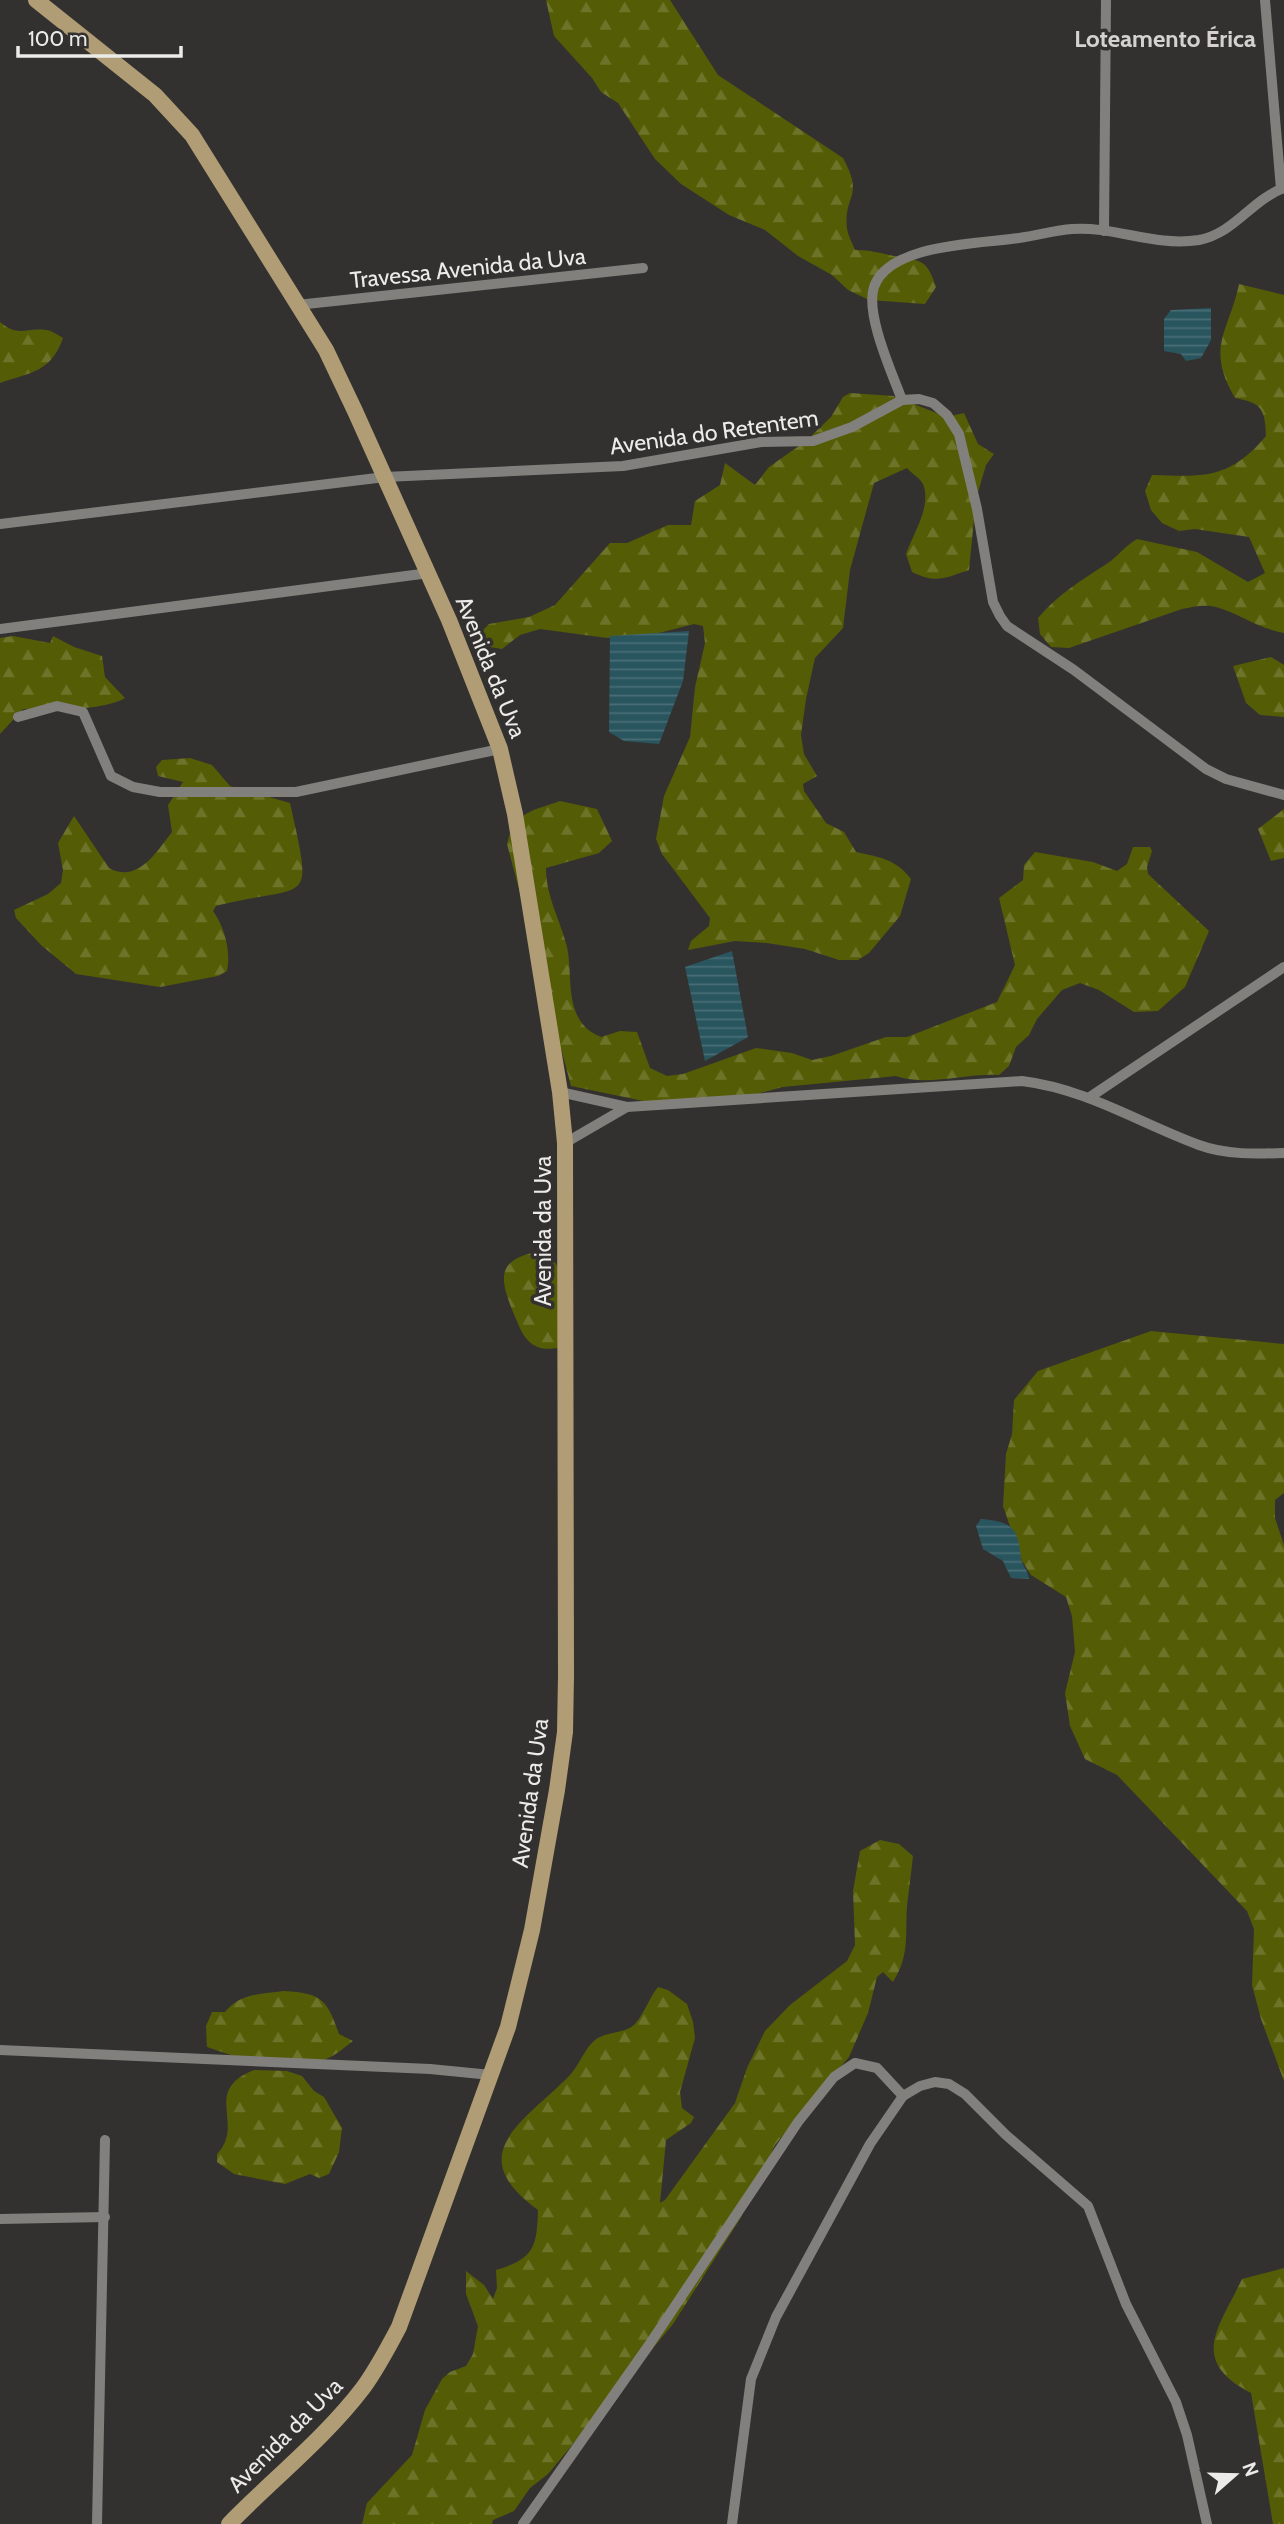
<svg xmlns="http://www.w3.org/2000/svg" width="1284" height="2524" font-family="Cabin,sans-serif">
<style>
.forest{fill:url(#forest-firs)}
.water{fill:url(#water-rules)}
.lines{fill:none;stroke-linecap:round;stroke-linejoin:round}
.minor{stroke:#82807d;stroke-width:10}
.primary{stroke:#b19d75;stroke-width:16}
.labels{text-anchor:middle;stroke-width:7;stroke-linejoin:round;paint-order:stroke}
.street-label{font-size:23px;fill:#ecebe9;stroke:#33312f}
.neighbourhood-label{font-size:24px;font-weight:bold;fill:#d4d2cf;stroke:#33312f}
</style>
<defs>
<pattern id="forest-firs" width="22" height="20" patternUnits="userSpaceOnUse" patternTransform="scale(1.75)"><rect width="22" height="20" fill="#545c05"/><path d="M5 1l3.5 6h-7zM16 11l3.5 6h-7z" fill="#6d7429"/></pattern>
<pattern id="water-rules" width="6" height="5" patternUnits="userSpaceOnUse" patternTransform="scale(1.75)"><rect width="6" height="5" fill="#29555f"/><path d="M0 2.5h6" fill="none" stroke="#486e76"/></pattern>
</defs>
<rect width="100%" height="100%" fill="#33312f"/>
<g class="forest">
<path d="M546 0H670L718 75 843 158C865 198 843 195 847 228 848 235 852 243 855 250 870 250 880 253 894 256 921 262 926 257 936 287L925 304 869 300 848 290 832 275 798 256 765 230 729 215 681 184 655 159 618 103 601 92 592 78 554 36Z"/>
<path d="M1239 284 1284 295V633C1257 628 1238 613 1216 607 1205 604 1192 607 1182 609L1069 648 1051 647 1040 634 1038 618C1058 594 1082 580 1108 563 1118 556 1125 546 1137 539L1197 552 1248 582 1265 573 1249 537 1195 529 1179 531 1162 523 1151 510 1145 491 1152 475C1204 477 1230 479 1266 436 1265 409 1262 403 1235 398 1205 347 1229 332 1239 284Z"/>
<path d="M0 322C19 338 26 327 46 330 51 330 58 335 63 338 51 372 32 372 0 383Z"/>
<path d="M850 393 893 396 947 417 964 413 978 444 994 454 986 465 976 499 969 570C945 578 936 584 912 572L906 554C913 534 932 506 923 484 920 478 911 473 907 468L874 483 850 570 843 628 815 658 806 699 801 735 804 754 817 776 803 784 804 791 826 823 844 832 856 852C879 857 896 859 911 879L900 916 869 953 858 960H839L805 949 767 943 735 941 688 950 691 941 709 926 710 918 662 854 656 839 664 796 690 737 695 687 705 643 703 626 694 624 655 634 607 638 540 629 520 635 502 649 490 647 482 641 483 630 489 624 529 617 555 605 610 543H627L668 525H691L695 501 720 485 725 463 755 485 769 467 806 441 831 417 843 397Z"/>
<path d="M13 636 50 643 53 636 74 647 102 656 105 677 125 698C103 711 49 710 23 709L0 734V638Z"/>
<polygon points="1271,657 1284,665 1284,717 1260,715 1246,703 1233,666"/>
<path d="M190 758 212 765 230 786 290 803C314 911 310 882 216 906L213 911C225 928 231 951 227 971L218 976 160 987 76 974 41 945 16 918 14 910 48 894 61 883 63 870 58 843 74 816 109 868C138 884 157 851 172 832L168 805 183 782 158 776 156 767 162 760Z"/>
<path d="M560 801 597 809 612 841 599 853 546 868C546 897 560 919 567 947 572 970 567 995 578 1017 584 1028 590 1032 601 1037L620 1031 637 1032 650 1068 667 1076 683 1074 756 1048 792 1053 812 1060 831 1056 886 1037H907L997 1002 1015 965 999 898 1023 880 1024 865 1035 852 1093 862 1117 871 1127 864 1133 847H1150L1152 851 1147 867 1148 874 1209 931 1185 987 1158 1011 1134 1012 1099 990 1080 983 1062 990 1037 1019 1029 1035 1016 1047 1009 1066 999 1075C965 1073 928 1087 896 1076L783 1087 749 1096 663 1105 571 1086 507 844C514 812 532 811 560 801Z"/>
<polygon points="1284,809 1284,858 1271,861 1258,829"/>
<path d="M541 1251C575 1267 560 1317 558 1348 548 1349 541 1350 532 1344 522 1337 518 1323 513 1312 498 1275 498 1259 541 1251Z"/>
<polygon points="1151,1331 1284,1344 1284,1493 1275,1500 1275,1518 1284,1545 1284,2081 1261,2019 1252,1985 1254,1929 1247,1911 1117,1775 1085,1759 1070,1726 1065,1693 1075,1652 1072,1616 1066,1597 1031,1575 1022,1561 1003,1506 1006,1454 1012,1434 1014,1400 1038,1371"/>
<path d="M880 1840 899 1844 913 1856C911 1873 909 1890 907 1906 905 1936 910 1955 893 1982L883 1972 877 1977 868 2013 849 2057 775 2145 740 2219 673 2324 548 2474 530 2488 514 2511 493 2520 492 2524H362L367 2503 412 2455 425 2410 442 2379 450 2372 466 2366 473 2354 478 2326 466 2294V2271L484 2285 493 2299 497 2288 496 2270C534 2259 537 2247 538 2210 459 2153 527 2120 570 2075 580 2064 584 2049 595 2040 607 2031 625 2034 635 2024 644 2014 649 1998 658 1987L668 1990 687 2004 693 2022 695 2038 680 2092 682 2108 694 2117 691 2123 666 2140 660 2203 665 2200 735 2103 747 2068 765 2031 790 2005 847 1961 855 1945 853 1891 860 1851Z"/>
<path d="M284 1991C321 1993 327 1999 339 2034L353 2041C345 2047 335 2056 326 2059 287 2072 243 2060 207 2047L206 2026 212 2012H225C240 1993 261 1994 284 1991Z"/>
<path d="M254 2070 287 2071 302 2076 314 2091 324 2097 342 2128 339 2152 329 2174 319 2178 310 2174 285 2184 234 2174 217 2162V2154C246 2124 201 2091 254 2070Z"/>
<path d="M1284 2268V2524H1273L1251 2393C1188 2360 1219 2328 1242 2279Z"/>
</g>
<g class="water">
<polygon points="1211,308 1211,340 1201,358 1186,361 1181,354 1164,351 1164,319 1171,310"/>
<polygon points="689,631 683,681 659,744 624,741 609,732 610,636"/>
<polygon points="732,951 748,1037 705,1061 685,967"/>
<path d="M981 1519C1012 1522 1018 1527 1021 1558 1022 1566 1028 1569 1029 1579L1011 1578 1003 1561 983 1549 976 1526Z"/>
</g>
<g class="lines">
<g class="minor">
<polyline points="1265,0 1281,189"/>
<polyline points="1104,231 1106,0"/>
<polyline points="297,305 643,268"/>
<path d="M902 400C892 373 865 314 874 287 889 243 981 244 1019 238 1037 236 1054 230 1072 229 1115 226 1154 247 1199 240 1235 233 1251 200 1284 188"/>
<polyline points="0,524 385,477 623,466 761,442 813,441 852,427 902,400 919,399 933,403 947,415 959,434 977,509 993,602 1000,616 1007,626 1074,670 1206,769 1226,779 1284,795"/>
<polyline points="0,629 429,573"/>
<polyline points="18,717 57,706 83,712 111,776 133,787 160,792 296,792 500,749"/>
<path d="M560 1092 627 1107 1022 1081C1087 1089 1139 1123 1199 1145 1226 1155 1256 1154 1284 1153"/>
<polyline points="1090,1097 1284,967"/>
<polyline points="565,1143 627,1107"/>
<polyline points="0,2050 430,2069 491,2075"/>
<polyline points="0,2219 105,2217"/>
<polyline points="97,2524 105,2140"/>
<polyline points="523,2524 649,2345 798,2122 834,2077 855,2063 877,2068 903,2096"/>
<polyline points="732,2524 751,2379 776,2317 870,2144 903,2096 920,2086 935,2082 949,2084 965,2094 1006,2135 1088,2206 1126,2304 1176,2402 1187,2435 1207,2524"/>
</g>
<path class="primary" d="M36 0 155 95 192 135 326 350 355 411 449 620 500 749 515 814 560 1092 565 1143 566 1676 565 1732 557 1790 532 1930 508 2027 399 2327C388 2348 377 2369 363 2388 325 2438 273 2479 229 2524"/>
</g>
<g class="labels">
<g class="street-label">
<text transform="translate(468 268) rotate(-6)" y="8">Travessa Avenida da Uva</text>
<text transform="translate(714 432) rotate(-8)" y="8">Avenida do Retentem</text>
<text transform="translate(491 667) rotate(68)" y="8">Avenida da Uva</text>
<text transform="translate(543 1231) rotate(-90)" y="8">Avenida da Uva</text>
<text transform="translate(530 1793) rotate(-82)" y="8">Avenida da Uva</text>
<text transform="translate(285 2435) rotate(-45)" y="8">Avenida da Uva</text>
</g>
<g class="neighbourhood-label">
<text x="1165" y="47">Loteamento Érica</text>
</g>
</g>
<g transform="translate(1235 2475) rotate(70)" stroke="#33312f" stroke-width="5" paint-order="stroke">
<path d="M0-5L12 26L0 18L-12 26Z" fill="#ecebe9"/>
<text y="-10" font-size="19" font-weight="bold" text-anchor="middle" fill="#ecebe9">N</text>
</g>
<path d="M18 46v10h163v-10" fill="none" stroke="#ecebe9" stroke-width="3.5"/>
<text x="28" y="46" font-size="21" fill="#ecebe9" stroke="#33312f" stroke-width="5" paint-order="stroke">100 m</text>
</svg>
